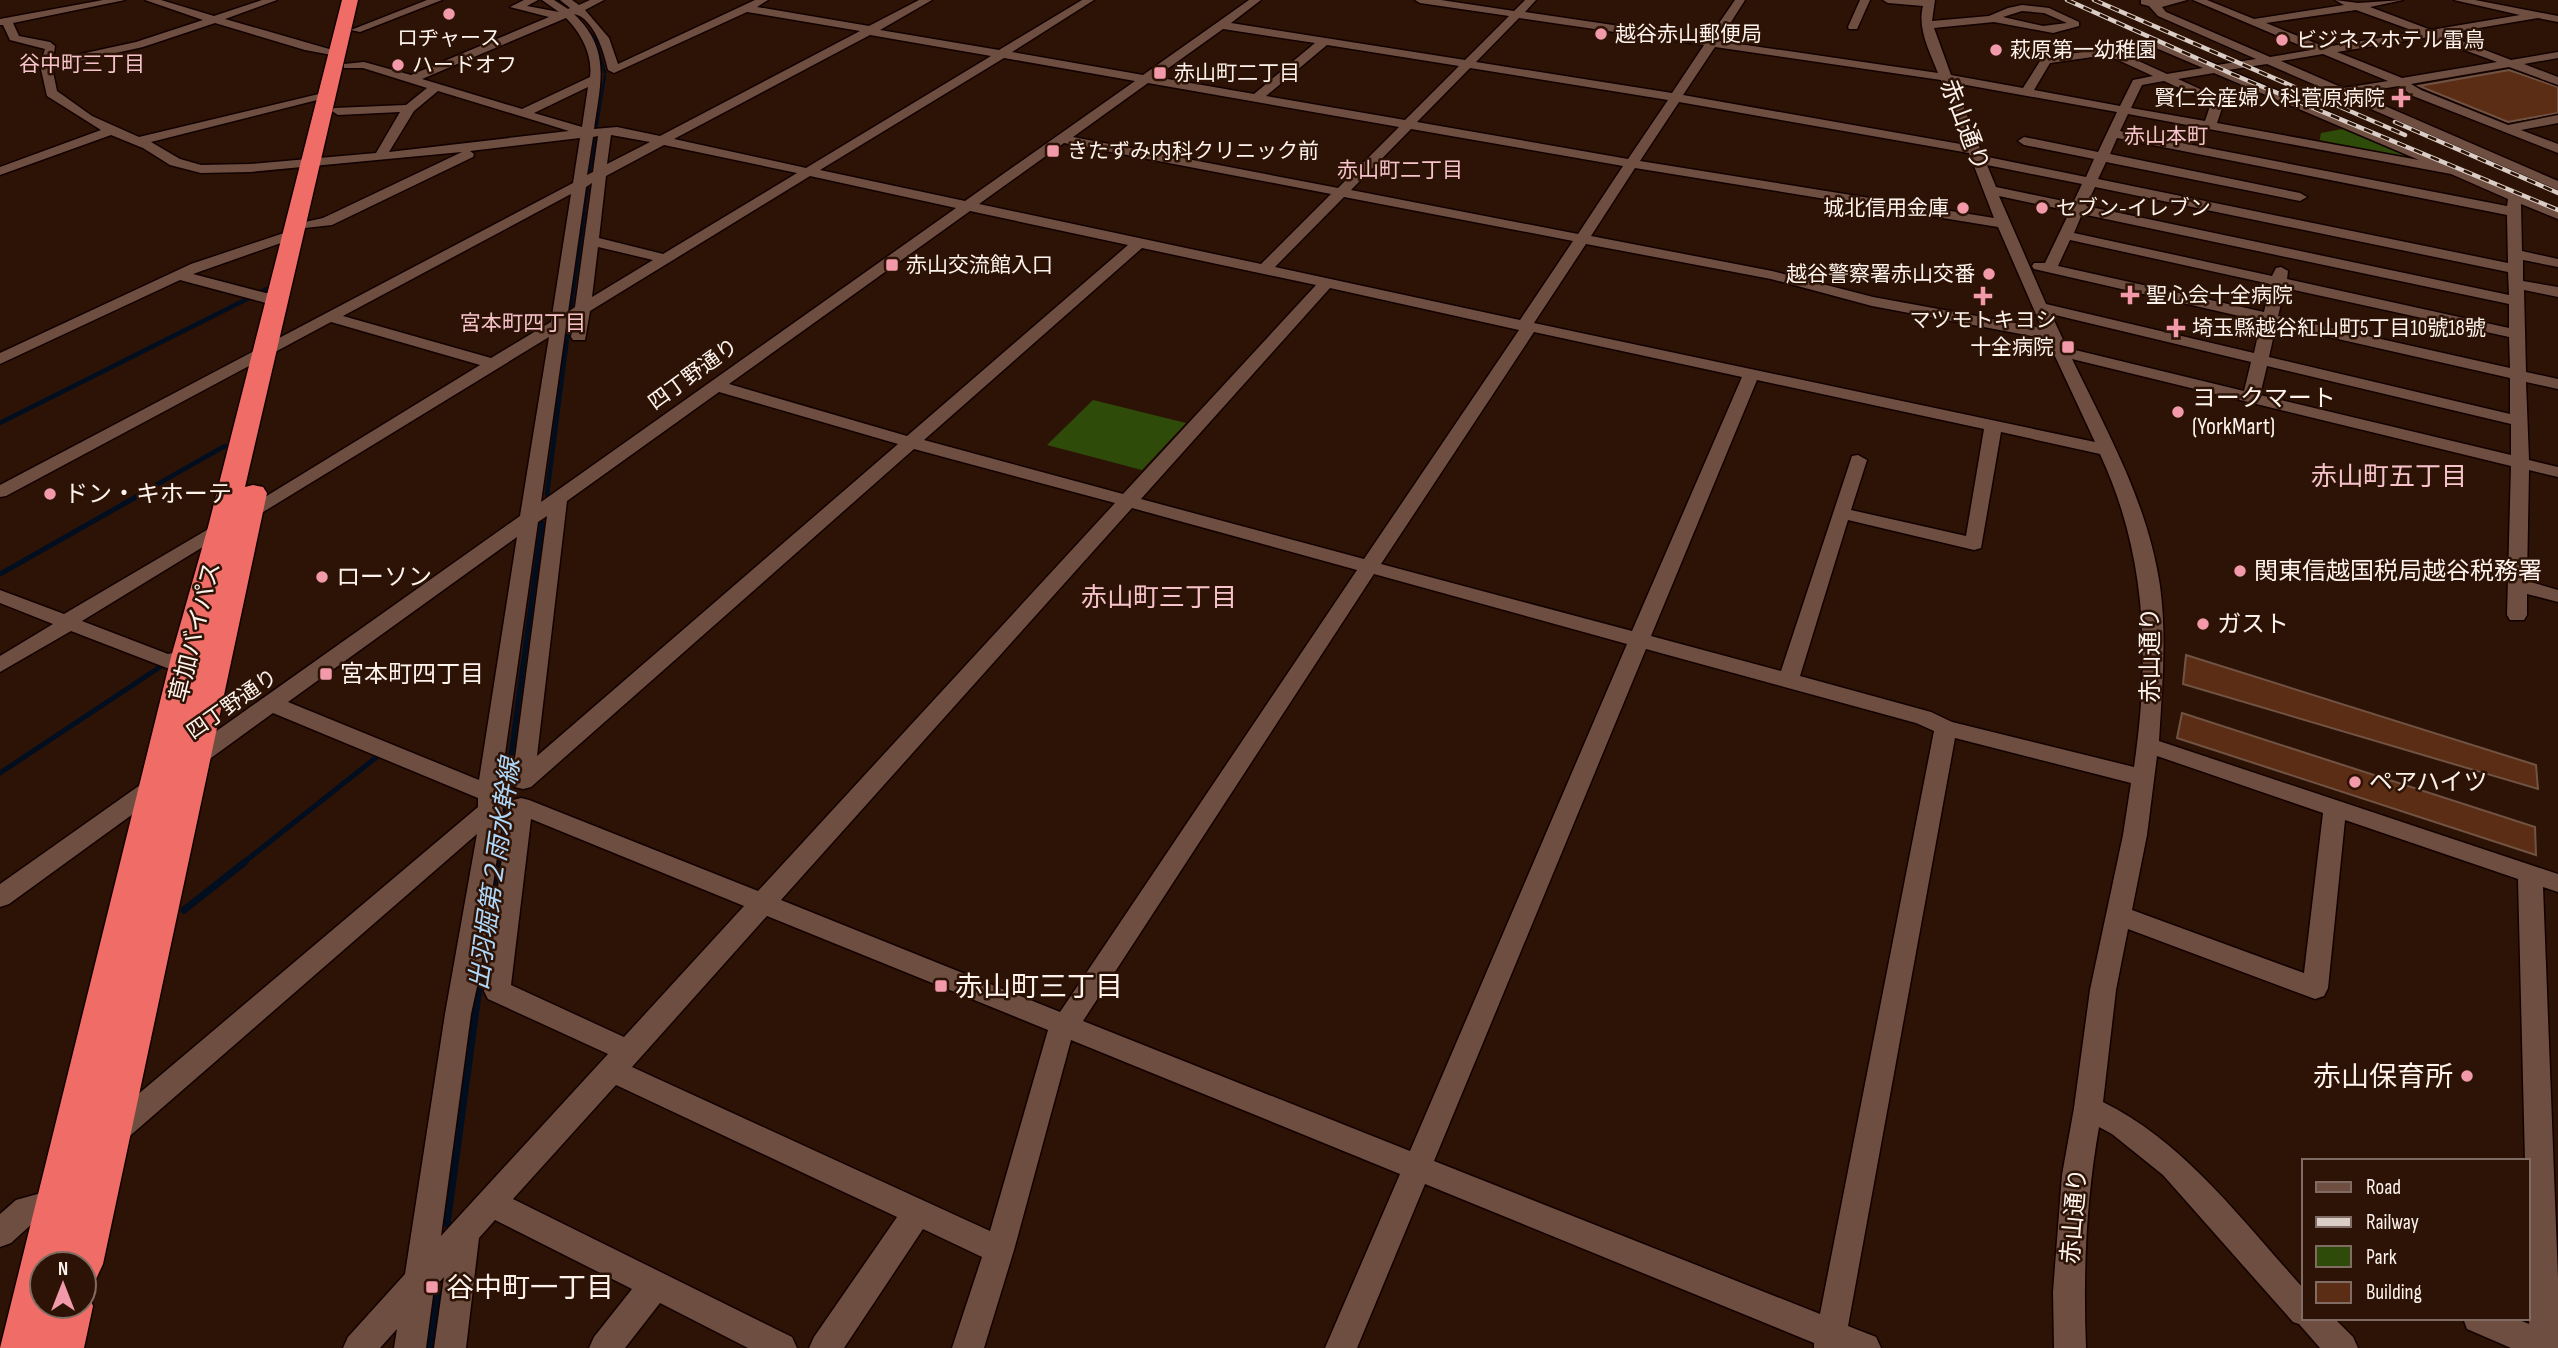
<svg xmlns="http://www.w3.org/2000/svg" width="2558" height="1348" font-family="'Sofia Sans Condensed','Noto Sans JP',sans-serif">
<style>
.green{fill:#2f4b09}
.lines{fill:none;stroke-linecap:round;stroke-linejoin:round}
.stream-far3{stroke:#000e20;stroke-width:2.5}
.stream-far2{stroke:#000e20;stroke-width:4.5}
.stream-far1{stroke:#000e20;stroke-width:5}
.stream{stroke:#000e20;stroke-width:7}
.building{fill:#5b2d14;stroke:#715344;stroke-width:2}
.minor-casing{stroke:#130100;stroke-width:3}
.highway-casing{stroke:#130100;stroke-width:3}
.minor{fill:#6d4e40;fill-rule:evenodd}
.highway{fill:#ef6c67;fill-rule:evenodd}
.rail-casing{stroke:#dacdc5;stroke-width:4.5}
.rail{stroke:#2c1306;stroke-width:2.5;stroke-dasharray:9;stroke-linecap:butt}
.poi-dot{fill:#f39aaa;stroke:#2c1306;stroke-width:2.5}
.labels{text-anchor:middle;stroke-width:5;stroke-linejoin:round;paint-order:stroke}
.far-poi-label{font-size:21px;fill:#fdf2ec;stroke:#2c1306;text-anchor:start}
.far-neighbourhood-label{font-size:21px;fill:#f7c3cb;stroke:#2c1306}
.far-street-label{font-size:21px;fill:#fdf2ec;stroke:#2c1306}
.street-label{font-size:24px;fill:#fdf2ec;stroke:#2c1306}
.poi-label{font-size:24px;fill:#fdf2ec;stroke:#2c1306;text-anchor:start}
.neighbourhood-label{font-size:26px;fill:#f7c3cb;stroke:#2c1306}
.water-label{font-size:26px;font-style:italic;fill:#afd7f9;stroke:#2c1306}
.near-poi-label{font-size:28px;fill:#fdf2ec;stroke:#2c1306;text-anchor:start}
</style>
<rect width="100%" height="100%" fill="#2c1306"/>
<g class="green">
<polygon points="2342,129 2349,130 2427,162 2319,144 2321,133"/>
<polygon points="1093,400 1186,423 1142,470 1047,445"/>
</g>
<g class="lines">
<g class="stream-far3">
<polyline points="556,0 570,9"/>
<polyline points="574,13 596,40 605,73"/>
<polyline points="596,130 605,76"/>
<polyline points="590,173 596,137"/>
<polyline points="584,214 588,186"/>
</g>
<g class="stream-far2">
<polyline points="570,311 584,212"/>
<polyline points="0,423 267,289"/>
<polyline points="140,494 225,446"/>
<polyline points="547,494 569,323"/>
</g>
<g class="stream-far1">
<polyline points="0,574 143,493"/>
<polyline points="0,773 160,667"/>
<polyline points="502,822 542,523"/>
<polyline points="243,863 378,756"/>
<polyline points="496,863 497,856"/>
</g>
<g class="stream">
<polyline points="184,910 245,862"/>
<polyline points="447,1224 496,862"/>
<polyline points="430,1348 438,1295"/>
</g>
</g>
<g class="building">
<polygon points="2509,70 2558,87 2558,113 2508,122 2419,86"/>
<polygon points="2186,655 2536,765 2538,789 2183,684"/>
<polygon points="2182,713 2535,827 2536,855 2177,738"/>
</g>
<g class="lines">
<g class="minor-casing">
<g id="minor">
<path d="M103 0H125L13 23 19 36 50 42 55 46 53 60 136 42 203 20 145 0H161L214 16 262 0H277L225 19 343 53 337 56 305 50 215 23 143 47 52 67 57 91 92 116 139 137 327 92 333 96 151 142 180 159 201 165 250 164 376 153 400 112 338 115 332 111 334 108 406 105 427 88 363 68H344V64L364 62 411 75 549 17 510 7 524 0H538L527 6 559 12 542 0H554L568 9 570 8 560 0H572L579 5 590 0H604L585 10 609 38 618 64 755 0H768L757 7 869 26 919 0H932L880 30 999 50 1082 0H1094L1012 52 1143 75 1249 0H1261L1231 23 1465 60 1509 16 1420 3 1415 0H1441L1514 11 1525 0H1536L1525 12 1708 39 1735 0H1745L1719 41 1938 73C1930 52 1917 29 1923 6L1888 3 1883 0H1935L1932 21 1989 16 2008 8 2022 5 2049 8 2079 22V26L2053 33 1994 22 1934 28 1951 75 2023 88 2042 58 2157 41 2217 65 2256 59 2158 16 2149 6 2141 4V0H2187L2162 7 2166 12 2270 57 2311 50 2193 0H2207L2254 19 2344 5 2335 0 2358 3 2403 0 2370 7 2431 30 2520 15 2454 0H2475L2558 16V22L2538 18 2443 34 2511 60 2558 52V58L2524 64 2558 77V85L2509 67 2411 84 2421 90 2508 125 2558 115V123L2521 130 2558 144V153L2413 96 2399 86 2355 93 2558 181V190L2267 64 2228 70 2558 210V219L2521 204 2522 251 2558 259V267L2523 260V281L2558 287V297L2524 290 2526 372 2558 379V389L2526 382 2529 460 2558 467V477L2529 470 2527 581 2558 590V602L2527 594V615L2524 620H2510L2507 615 2511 466 2072 359C2108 433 2148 504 2160 586 2167 637 2162 689 2159 741L2558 874V892L2543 887 2558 1278V1348H2511L2467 1329 2463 1318H2515L2529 1324 2528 1161H2525L2518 879 2345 820 2328 988 2324 996 2315 999 2128 929 2116 990 2103 1102C2185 1142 2243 1222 2304 1289V1318H2334L2353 1337 2358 1348H2320L2299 1324 2293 1322 2163 1175 2112 1134 2099 1127C2086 1200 2083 1274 2086 1348H2054L2053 1292 2062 1175 2074 1108 2090 990 2123 835 2131 783 1955 738 1848 1326 1876 1337 1881 1348H1814V1343L1425 1184 1357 1348H1325L1400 1174 1071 1040 1014 1250 984 1348H952L982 1257 923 1229 844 1348H809L814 1337 897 1217 616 1085 513 1199 792 1337 797 1348H748L660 1303 625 1348H589L594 1337 632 1289 495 1220 479 1238 466 1348H434L444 1277 434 1288 426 1348H394L397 1329 380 1348H343L348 1337 405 1274 445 1014 477 834 124 1141 114 1145 104 1141 100 1132 104 1123 478 807V798L273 713 200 766 192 768 184 766 181 760 184 754 520 516 549 337 255 517H241L239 513 480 365 331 322 6 496 0 497V485L573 183 580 138 470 151 474 154 473 157 332 225 305 228V222L323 218 462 152 250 172 201 173 170 165 143 148 111 135 0 175V167L101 130 47 96 40 65 45 49 10 40 3 25H0V19ZM2356 10 2417 32 2325 47 2266 23ZM2022 11 2044 13 2067 23 2043 26 2003 17ZM747 12 860 31 660 136 617 127 594 129C600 84 612 50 574 14 594 18 604 52 608 70L614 73ZM566 18C581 33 593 55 590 77L522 109 422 79ZM1519 18 1704 45 1672 93 1476 62ZM1223 29 1315 43 1254 94 1156 77ZM870 35 991 56 806 168 674 139ZM2429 37 2497 62 2402 78 2337 52ZM1327 45 1459 66 1405 120 1266 96ZM1715 47 1941 80 1966 145 1683 95ZM2156 48 2203 68 2167 74 2121 53ZM2323 54 2388 81 2343 88 2281 61ZM2107 55 2153 76 2133 80 2120 106 2034 90 2050 63ZM1004 58 1135 81 965 201 820 170ZM1470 68 1668 100 1628 159 1417 122ZM2214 73 2419 160 2217 123 2224 102 2222 99 2178 79ZM2164 81 2211 103 2205 121 2131 108 2142 85ZM1954 82 1955 83 2117 112 2098 152 2024 137 2018 141 2024 145 2094 159 2086 177 1983 156ZM1148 83 1399 127 1338 188 1073 137ZM588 87 582 127 534 113ZM438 91 569 131 389 152 414 111ZM1679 102 1969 153 1994 218 1640 161ZM2128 114 2451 174 2508 199 2507 206 2120 131ZM1411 129 1623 166 1578 234 1351 190ZM611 135 650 142 607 164ZM598 136 593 172 587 175 593 137ZM2117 138 2507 215 2508 263 2098 179 2106 162 2300 201 2307 197 2300 193 2110 154ZM1064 143 1331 194 1261 264 979 204ZM664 145 797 173 663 254 599 238 606 176ZM1987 165 2082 184 2073 203 1996 187ZM1635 168 1998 227 2042 328 1873 297 1772 271 1591 236ZM810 176 956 208 541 502 566 326 573 322 571 337 573 340H585L590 311ZM592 183 575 307 568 312 586 187ZM2095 187 2508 272 2509 295 2086 206ZM571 194 551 322 491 358 343 316ZM1999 196 2070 211 2045 263H2034L2032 266 2034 269 2261 321 2254 353 2046 304ZM1344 197 1573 241 1520 320 1275 267ZM970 211 1128 245 907 436 729 384ZM2082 214 2509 304V328L2287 279 2288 271 2281 267 2276 268 2272 276 2074 233ZM2070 240 2270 284 2264 312 2058 266ZM1586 244 1771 279 1872 306 2047 339 2095 442 1534 323ZM598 247 653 260 592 297ZM1142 248 1316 285 1123 494 924 440ZM1330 288 1519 330 1364 559 1141 499ZM2285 288 2509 337 2510 368 2278 316ZM2051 314 2251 362 2244 391 2067 348ZM2276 325 2510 378V414L2269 357ZM1534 332 1742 377 1632 631 1381 564ZM2267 366 2511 424V455L2260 395ZM1757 380 1984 429 1966 536 1851 510 1867 460 1858 455 1852 456 1781 671 1651 636ZM719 392 898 444 537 756 567 501ZM2001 432 2100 454C2147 555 2150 658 2134 767L1952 722 1931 712 1800 676 1848 520 1974 550 1981 548ZM914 449 1115 503 758 891 529 800 521 798 513 800 509 806 484 991 488 999 608 1054 441 1236 471 1014 480 973 503 817 501 782 538 522 547 516 512 781 515 787 523 789 531 787ZM1132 508 1357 570 1060 1012 781 900ZM517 537 479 780 288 702ZM1374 574 1627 644 1410 1151 1083 1021ZM1646 649 1916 723 1934 731 1820 1314 1434 1161ZM2157 756 2323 813 2304 973 2132 910 2147 835ZM531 819 744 906 624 1037 511 985ZM767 916 1048 1030 990 1231 632 1067Z"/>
<polygon points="427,0 442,0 360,32 351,30"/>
<polygon points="1860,0 1870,0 1857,29 1849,29 1848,27"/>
<polygon points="293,230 300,234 298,237 193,274 266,293 282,293 285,296 282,299 266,303 180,280 0,364 0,353 191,264"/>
<polygon points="222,521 231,527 229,531 82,621 168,654 187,650 194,652 197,657 194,662 167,668 71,631 0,672 0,656 53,624 0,603 0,590 64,614"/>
<polygon points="158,776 166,778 169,784 166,790 9,904 0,907 0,884 150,778"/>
<polygon points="59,1188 69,1192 74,1202 69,1212 34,1222 11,1243 0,1247 0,1214 16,1200"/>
</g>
</g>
<g class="highway-casing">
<polygon id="highway" points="342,0 358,0 245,487 253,485 263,487 267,493 103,1264 96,1279 84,1284 84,1264 42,1264 42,1306 84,1306 84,1289 86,1290 93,1306 84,1348 0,1348 171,657 208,527"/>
</g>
<use href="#minor" class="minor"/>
<use href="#highway" class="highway"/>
<g class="rail-casing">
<g id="rail">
<polyline points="2067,0 2232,74 2558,210"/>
<polyline points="2094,0 2405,135"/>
<polyline points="2395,122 2558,193"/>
</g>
</g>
<use href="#rail" class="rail"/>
</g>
<g class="poi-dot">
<circle cx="449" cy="14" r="7"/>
<circle cx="1601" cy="34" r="7"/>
<circle cx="2282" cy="40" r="7"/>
<circle cx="1996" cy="50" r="7"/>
<circle cx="398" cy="65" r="7"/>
<rect x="1153" y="66" width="14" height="14" rx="3.5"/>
<path d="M2397.5 87.5h7v7h7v7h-7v7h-7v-7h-7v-7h7z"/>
<rect x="1046" y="144" width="14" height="14" rx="3.5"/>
<circle cx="1963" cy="208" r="7"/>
<circle cx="2042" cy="208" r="7"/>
<rect x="885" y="258" width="14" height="14" rx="3.5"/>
<circle cx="1989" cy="274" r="7"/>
<path d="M2126.5 284.5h7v7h7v7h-7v7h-7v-7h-7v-7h7z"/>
<path d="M1979.5 285.5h7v7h7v7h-7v7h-7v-7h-7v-7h7z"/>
<path d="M2172.5 317.5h7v7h7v7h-7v7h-7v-7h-7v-7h7z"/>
<rect x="2061" y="340" width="14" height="14" rx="3.5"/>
<circle cx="2178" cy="412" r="7"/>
<circle cx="50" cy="494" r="7"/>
<circle cx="2240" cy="571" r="7"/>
<circle cx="322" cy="577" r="7"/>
<circle cx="2203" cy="624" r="7"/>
<rect x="319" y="667" width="14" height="14" rx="3.5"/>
<circle cx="2355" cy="782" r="7"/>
<rect x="934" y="979" width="14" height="14" rx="3.5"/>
<circle cx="2467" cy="1076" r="7"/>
<rect x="425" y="1280" width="14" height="14" rx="3.5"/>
</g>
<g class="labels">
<g class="far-poi-label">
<text x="1615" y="41">越谷赤山郵便局</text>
<text x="449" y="45" text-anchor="middle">ロヂャース</text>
<text x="2296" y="47">ビジネスホテル雷鳥</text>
<text x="2010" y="57">萩原第一幼稚園</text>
<text x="412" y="72">ハードオフ</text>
<text x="1174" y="80">赤山町二丁目</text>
<text x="2385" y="105" text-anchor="end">賢仁会産婦人科菅原病院</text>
<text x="1067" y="158">きたずみ内科クリニック前</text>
<text x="1949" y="215" text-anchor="end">城北信用金庫</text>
<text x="2056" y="215">セブン-イレブン</text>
<text x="906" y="272">赤山交流館入口</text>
<text x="1975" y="281" text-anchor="end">越谷警察署赤山交番</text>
<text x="2146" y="302">聖心会十全病院</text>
<text x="1983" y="327" text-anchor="middle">マツモトキヨシ</text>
<text x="2192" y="335">埼玉縣越谷紅山町5丁目10號18號</text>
<text x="2054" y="354" text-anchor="end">十全病院</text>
</g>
<g class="far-neighbourhood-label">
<text x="82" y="71">谷中町三丁目</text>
<text x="2166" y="143">赤山本町</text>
<text x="1400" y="177">赤山町二丁目</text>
<text x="523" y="330">宮本町四丁目</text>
</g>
<g class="far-street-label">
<text transform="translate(693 374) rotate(-36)" y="7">四丁野通り</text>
<text transform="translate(232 704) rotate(-35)" y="7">四丁野通り</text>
</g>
<g class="street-label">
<text transform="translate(1965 125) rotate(69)" y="8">赤山通り</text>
<text transform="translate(195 632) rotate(-76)" y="8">草加バイパス</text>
<text transform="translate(2150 655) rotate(-90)" y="8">赤山通り</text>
<text transform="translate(2074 1216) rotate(-85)" y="8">赤山通り</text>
</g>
<g class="poi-label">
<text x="2192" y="406">ヨークマート<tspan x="2192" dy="28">(YorkMart)</tspan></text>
<text x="64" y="502">ドン・キホーテ</text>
<text x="2254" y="579">関東信越国税局越谷税務署</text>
<text x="336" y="585">ローソン</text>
<text x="2217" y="632">ガスト</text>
<text x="340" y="682">宮本町四丁目</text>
<text x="2369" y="790">ペアハイツ</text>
</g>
<g class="neighbourhood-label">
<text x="2389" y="485">赤山町五丁目</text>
<text x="1159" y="606">赤山町三丁目</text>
</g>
<g class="water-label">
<text transform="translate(494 874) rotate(-82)" y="9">出羽堀第２雨水幹線</text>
</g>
<g class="near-poi-label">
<text x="955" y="996">赤山町三丁目</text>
<text x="2453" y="1086" text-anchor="end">赤山保育所</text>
<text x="446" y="1297">谷中町一丁目</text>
</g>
</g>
<rect x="2302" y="1159" width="228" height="161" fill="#2c1306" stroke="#806c62" stroke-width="2"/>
<rect x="2316" y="1182" width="35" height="10" fill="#6d4e40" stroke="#806c62" stroke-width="2"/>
<text x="2366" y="1194" font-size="21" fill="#fdf2ec">Road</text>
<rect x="2316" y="1217" width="35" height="10" fill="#dacdc5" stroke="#806c62" stroke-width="2"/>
<text x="2366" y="1229" font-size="21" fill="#fdf2ec">Railway</text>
<rect x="2316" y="1246" width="35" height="21" fill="#2f4b09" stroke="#806c62" stroke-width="2"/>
<text x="2366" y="1264" font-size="21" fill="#fdf2ec">Park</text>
<rect x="2316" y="1282" width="35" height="21" fill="#5b2d14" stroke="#806c62" stroke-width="2"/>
<text x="2366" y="1299" font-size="21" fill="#fdf2ec">Building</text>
<g transform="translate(63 1285)"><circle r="33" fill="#2c1306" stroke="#806c62" stroke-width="2"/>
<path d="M0-5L12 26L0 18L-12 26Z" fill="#f39aaa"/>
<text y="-10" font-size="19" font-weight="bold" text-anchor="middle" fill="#fdf2ec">N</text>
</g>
</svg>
